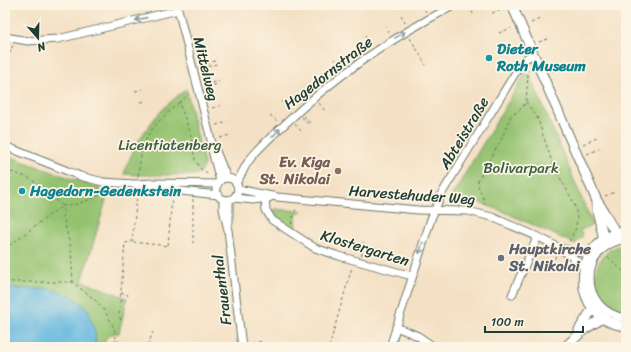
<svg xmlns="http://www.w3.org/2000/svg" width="631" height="352" font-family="Sriracha,sans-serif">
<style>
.green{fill:#94c270;stroke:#5a8052}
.water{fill:#62b7df;stroke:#407a8a}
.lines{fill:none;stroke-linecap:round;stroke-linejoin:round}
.minor-casing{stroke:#6a7667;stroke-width:9}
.major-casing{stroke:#6a7667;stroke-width:11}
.path{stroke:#6a7667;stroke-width:1;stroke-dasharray:3 3;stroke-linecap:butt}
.minor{stroke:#fff;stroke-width:7}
.major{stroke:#fff;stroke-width:9}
.oneway{stroke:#8f9e9a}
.culture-dot{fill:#0f9aa8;stroke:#fcf5e5;stroke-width:1.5}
.education-dot{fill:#8d6e63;stroke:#fcf5e5;stroke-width:1.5}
.worship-dot{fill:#6b7280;stroke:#fcf5e5;stroke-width:1.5}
.labels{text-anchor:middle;stroke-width:3.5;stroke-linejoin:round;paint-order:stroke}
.culture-label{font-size:15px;font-weight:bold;fill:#0d838f;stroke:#fcf5e5;text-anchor:start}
.street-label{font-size:15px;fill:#1f3d34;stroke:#fcf5e5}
.park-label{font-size:15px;fill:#3c5e43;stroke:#fcf5e5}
.education-label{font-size:15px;font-weight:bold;fill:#785e54;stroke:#fcf5e5;text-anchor:end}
.worship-label{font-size:15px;font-weight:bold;fill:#5b616d;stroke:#fcf5e5;text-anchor:start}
</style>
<rect width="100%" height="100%" fill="#fcf5e5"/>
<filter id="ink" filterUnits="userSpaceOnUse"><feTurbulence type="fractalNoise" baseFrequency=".025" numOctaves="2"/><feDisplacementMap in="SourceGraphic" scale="8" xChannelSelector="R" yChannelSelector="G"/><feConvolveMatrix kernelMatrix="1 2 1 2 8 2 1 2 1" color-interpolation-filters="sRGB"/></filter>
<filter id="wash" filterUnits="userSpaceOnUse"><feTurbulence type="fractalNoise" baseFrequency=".012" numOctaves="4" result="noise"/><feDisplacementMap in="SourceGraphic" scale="16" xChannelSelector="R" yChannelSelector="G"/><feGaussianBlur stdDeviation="0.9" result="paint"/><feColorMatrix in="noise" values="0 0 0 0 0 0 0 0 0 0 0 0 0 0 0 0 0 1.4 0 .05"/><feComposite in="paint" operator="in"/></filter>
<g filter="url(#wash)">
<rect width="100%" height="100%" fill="#f4e1c5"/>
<g class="green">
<polygon points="525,74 530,75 593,225 580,230 583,236 575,244 502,211 481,203 453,200 451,197"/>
<path d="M186 89 204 164C203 171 200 174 194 175H140L124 174C135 139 157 111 186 89Z"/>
<path d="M5 155 84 183 100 188 99 191 108 193 82 281 127 298 119 333C109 333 104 337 104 347H96L95 332 50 289 5 288Z"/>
<path d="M274 209 302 211C296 214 294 219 296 226L295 229 280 220 271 212Z"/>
<path d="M626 244V313C585 308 585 250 626 244Z"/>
</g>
<polygon class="water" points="5,288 50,289 60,291 73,297 88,309 95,332 96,347 5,347"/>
</g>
<g filter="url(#ink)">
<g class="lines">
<g class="minor-casing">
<g id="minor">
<polyline points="177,5 211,140 213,154 220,181"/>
<polyline points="5,37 28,41 58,39 178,10"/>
<polyline points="213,144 227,178"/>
<polyline points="5,146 80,176 103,182 134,184 154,183 218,184"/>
<circle cx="227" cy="189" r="11"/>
<path d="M236 183C241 176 244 168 248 162 257 149 273 135 284 125 335 76 392 37 455 5"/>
<polyline points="138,186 151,188 219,195"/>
<path d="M238 189 277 197 418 210 468 211 492 217C522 231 562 243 584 268"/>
<polyline points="265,195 266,210 272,220 315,248 339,256 412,276"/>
<polyline points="234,198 253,200 269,198"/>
<polyline points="223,199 223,209 228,230 242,347"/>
<polyline points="229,222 229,200"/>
<path d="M626 239C578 246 578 311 626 318"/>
<polyline points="563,249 590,254"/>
<polyline points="512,295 537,238"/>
<polyline points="396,327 418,336 434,347"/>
<polyline points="116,345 123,347"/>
<polyline points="390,347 431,219 442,193 522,62 533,53"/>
</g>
</g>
<g class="major-casing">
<g id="major">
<path d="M512 5 597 201C605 211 608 224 617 233"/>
<polyline points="597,201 597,211 604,239"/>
<path d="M626 231C569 239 569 320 626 326"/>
<polyline points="579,330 593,308"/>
<polyline points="565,347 585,329 603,318"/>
</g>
</g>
<g class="path">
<polyline points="422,5 426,12"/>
<polyline points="470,6 473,14"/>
<polyline points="525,8 535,8"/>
<polyline points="492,13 503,9"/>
<polyline points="401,15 405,23"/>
<polyline points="531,23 542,18"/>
<polyline points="385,25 389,32"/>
<polyline points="499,33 511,28"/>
<polyline points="365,36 371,44"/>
<polyline points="410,38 426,65"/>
<polyline points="539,42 550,38"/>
<polyline points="334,58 341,66"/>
<polyline points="201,62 209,63 215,61"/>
<polyline points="5,65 13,45"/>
<polyline points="202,68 217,64"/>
<polyline points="552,71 564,66"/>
<polyline points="206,84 219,81"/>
<polyline points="207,86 219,84"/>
<polyline points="135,91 143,89"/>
<polyline points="281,101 289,110"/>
<polyline points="141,102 146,101"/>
<polyline points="526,102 537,117 553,165 574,203 577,216 576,228 569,242"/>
<polyline points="179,103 189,94"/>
<polyline points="319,103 325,111"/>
<polyline points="212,108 223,105"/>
<polyline points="270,115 277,121"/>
<polyline points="304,116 311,124"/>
<polyline points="302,117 308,124"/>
<polyline points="295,124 301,131"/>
<polyline points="216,125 228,122"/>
<polyline points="220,138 230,135"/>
<polyline points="583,144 597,138"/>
<polyline points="587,154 601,148"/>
<polyline points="5,170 27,177 35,182 63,206 63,216 71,249 73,282"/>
<path d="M138 176C143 135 148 130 179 103L190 131 195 160 201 169 209 174"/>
<polyline points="605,196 615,192"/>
<polyline points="193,199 193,243"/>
<path d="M485 205C484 196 478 193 478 181L502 138 510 117 522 108 526 102 528 74 529 70"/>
<polyline points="291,224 296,209"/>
<polyline points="133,242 168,246 172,198"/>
<polyline points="5,249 52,213 63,206 77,204 94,198 107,191"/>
<polyline points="362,255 363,242"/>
<polyline points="608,257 626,274"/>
<polyline points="552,264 556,255"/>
<path d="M5 280 12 282H73C80 289 89 294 95 300 105 310 115 325 116 339"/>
<polyline points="121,293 127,294 128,296"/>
<polyline points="220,299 226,299"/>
<polyline points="222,311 227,310"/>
<polyline points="121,320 119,316 125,243 132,242 137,195"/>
<polyline points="252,343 264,341"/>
<polyline points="148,345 153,332"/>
<polyline points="98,347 109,345"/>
<polyline points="329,347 352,267"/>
</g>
<use href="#minor" class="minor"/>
<use href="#major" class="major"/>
</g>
<defs><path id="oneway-shaft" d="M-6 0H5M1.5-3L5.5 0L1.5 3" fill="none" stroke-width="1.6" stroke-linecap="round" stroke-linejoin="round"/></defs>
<g class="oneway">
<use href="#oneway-shaft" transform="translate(141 19) rotate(167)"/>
<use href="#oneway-shaft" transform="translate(400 35) rotate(-31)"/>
<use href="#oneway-shaft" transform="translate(276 133) rotate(-45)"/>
<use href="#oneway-shaft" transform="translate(421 248) rotate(109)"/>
</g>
</g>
<g class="culture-dot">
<circle cx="489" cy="58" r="4"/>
<circle cx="22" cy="191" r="4"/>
</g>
<circle class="education-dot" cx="338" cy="171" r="4"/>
<circle class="worship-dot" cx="501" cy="258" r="4"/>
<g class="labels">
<g class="culture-label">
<text x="497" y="54">Dieter<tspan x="497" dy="17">Roth Museum</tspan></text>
<text x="30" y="196">Hagedorn-Gedenkstein</text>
</g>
<g class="street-label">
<text transform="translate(206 69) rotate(76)" y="5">Mittelweg</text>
<text transform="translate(328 73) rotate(-38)" y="5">Hagedornstraße</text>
<text transform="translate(464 133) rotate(-59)" y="5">Abteistraße</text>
<text transform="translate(412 195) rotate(4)" y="5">Harvestehuder Weg</text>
<text transform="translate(365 248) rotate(17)" y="5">Klostergarten</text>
<text transform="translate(222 290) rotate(-97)" y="5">Frauenthal</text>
</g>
<g class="park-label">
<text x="170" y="150">Licentiatenberg</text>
<text x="521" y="173">Bolivarpark</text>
</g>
<g class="education-label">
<text x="330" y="167">Ev. Kiga<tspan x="330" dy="17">St. Nikolai</tspan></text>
</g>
<g class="worship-label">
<text x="509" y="254">Hauptkirche<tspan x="509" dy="17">St. Nikolai</tspan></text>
</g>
</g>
<rect width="631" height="352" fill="none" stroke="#fcf5e5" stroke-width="20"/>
<g transform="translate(38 38) rotate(160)" stroke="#fcf5e5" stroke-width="3" paint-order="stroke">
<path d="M0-3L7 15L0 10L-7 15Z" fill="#1f3d34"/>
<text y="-6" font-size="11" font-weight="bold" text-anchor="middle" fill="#1f3d34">N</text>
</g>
<path d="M485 326v6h98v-6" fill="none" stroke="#1f3d34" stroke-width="2"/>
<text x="491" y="326" font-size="12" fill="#1f3d34" stroke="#fcf5e5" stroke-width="3" paint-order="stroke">100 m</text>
</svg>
